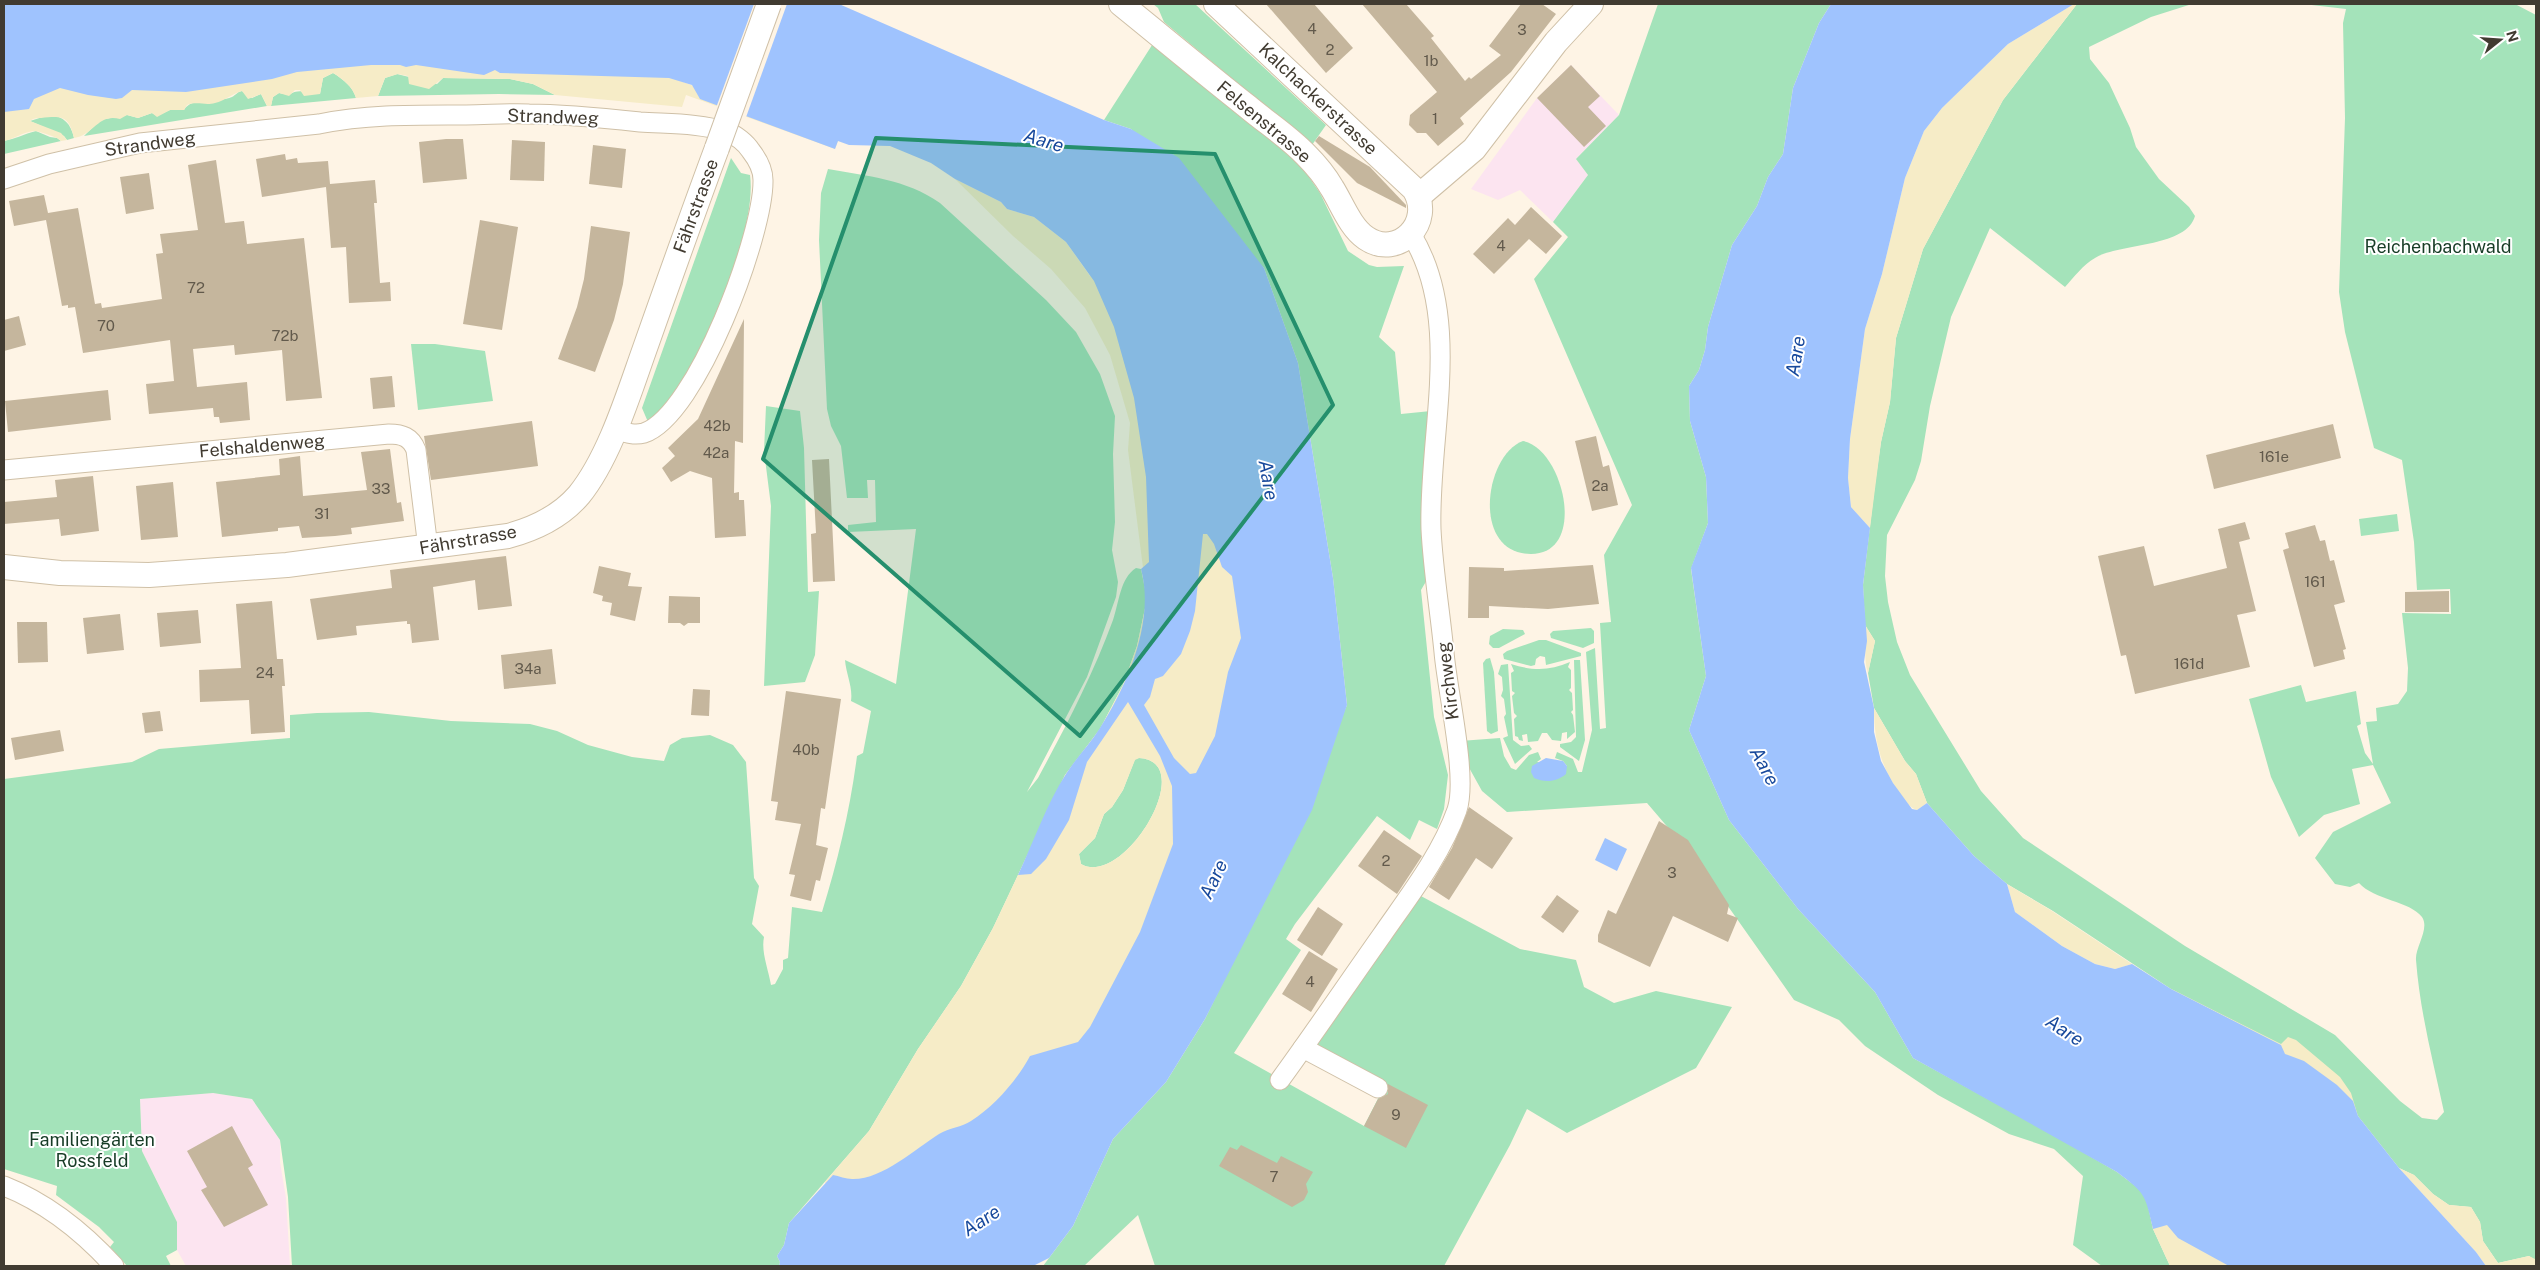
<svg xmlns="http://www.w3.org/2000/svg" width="2540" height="1270" font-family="'Public Sans',sans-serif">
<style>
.education{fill:#fce4f0}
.green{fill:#a4e3ba}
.sand{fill:#f6ecc7;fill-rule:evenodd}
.water{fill:#9fc3fe;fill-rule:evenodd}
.pier{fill:#fef4e5}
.building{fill:#c5b69d}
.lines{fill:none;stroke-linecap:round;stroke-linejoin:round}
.minor-casing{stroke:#cfc0a7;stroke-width:21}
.tertiary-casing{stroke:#cfc0a7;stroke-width:26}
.minor{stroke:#fff;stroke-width:19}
.tertiary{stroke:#fff;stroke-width:24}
.tertiary-bridge-casing{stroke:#cfc0a7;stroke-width:26;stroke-linecap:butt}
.tertiary-bridge{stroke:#fff;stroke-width:24}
.marked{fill:#258f6d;fill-opacity:0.2;stroke:#258f6d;stroke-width:4;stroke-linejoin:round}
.labels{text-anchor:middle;stroke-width:4;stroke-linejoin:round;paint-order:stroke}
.number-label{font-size:15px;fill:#625a4c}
.street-label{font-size:18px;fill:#413b31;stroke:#fff}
.park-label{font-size:18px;fill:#173c26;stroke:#fff}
.water-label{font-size:19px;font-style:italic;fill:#18499c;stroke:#fff}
</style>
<rect width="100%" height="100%" fill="#fef4e5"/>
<g class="education">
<polygon points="1571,65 1619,115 1576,159 1588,175 1553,222 1520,190 1498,200 1471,189 1537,98"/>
<polygon points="213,1093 252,1099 280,1140 280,1162 286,1198 290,1266 186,1266 177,1250 177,1222 142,1151 140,1098"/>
</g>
<g class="green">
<polygon points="1153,4 1195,4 1326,125 1312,145 1164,22 1158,8"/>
<polygon points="1658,4 1831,4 1819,23 1793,88 1783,154 1768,177 1757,206 1732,245 1708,327 1705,350 1699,370 1689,386 1690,421 1706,477 1708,523 1691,569 1706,676 1689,730 1729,820 1798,909 1875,992 1913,1058 2050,1133 2117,1172 2141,1190 2147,1201 2153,1229 2170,1266 2102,1266 2073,1245 2083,1176 2054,1149 2009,1134 1938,1095 1865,1046 1839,1020 1794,1000 1694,858 1647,803 1507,812 1482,791 1462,755 1460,741 1500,738 1504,756 1511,768 1516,770 1529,755 1538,752 1541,759 1537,762 1567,766 1563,761 1555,758 1557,752 1573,759 1578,772 1582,772 1592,730 1586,652 1595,648 1600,729 1606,728 1600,623 1611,622 1604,555 1632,505 1534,279 1568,237 1553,222 1588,175 1576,159 1619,115"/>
<path d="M2077 4H2192L2151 17 2089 47 2090 59 2109 83 2130 128 2136 147 2159 179 2189 207 2195 216C2186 248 2119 243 2095 258 2083 265 2074 277 2065 287L1990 228 1951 317 1930 406 1921 461 1915 480 1887 535 1885 576 1888 602 1897 642 1910 675 1981 791 2023 838 2185 946 2335 1035 2400 1101 2422 1118 2437 1120 2444 1112C2433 1061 2420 1012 2416 960 2415 947 2430 929 2422 917 2410 901 2374 900 2359 883L2350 887 2335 884 2315 858 2333 832 2391 803 2373 765 2352 769 2360 804 2324 815 2299 837 2271 777 2249 699 2301 685 2306 702 2356 691 2361 724 2357 726 2365 753 2373 764 2366 722 2377 721 2376 708 2398 704 2407 691 2408 668 2402 613 2451 614 2450 589 2417 590 2414 542 2402 460 2374 448 2345 332 2339 292 2345 118 2343 23 2346 9 2303 4H2515L2536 15V1261L2529 1256 2498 1263 2483 1241 2480 1222 2471 1207 2449 1205 2433 1194 2414 1175 2399 1168 2358 1116 2281 1045 2171 989 2053 911 2007 884 1974 856 1927 803 1916 774 1905 761 1874 708 1868 673 1875 641 1865 625 1863 585 1875 484 1881 442 1890 402 1896 338 1923 249 2003 100Z"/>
<polygon points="1154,42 1298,161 1320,193 1348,251 1369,265 1377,267 1404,266 1379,337 1395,352 1401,414 1431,411 1428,578 1421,590 1434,717 1448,775 1444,809 1437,829 1419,820 1410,840 1377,816 1295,924 1286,939 1301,950 1234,1053 1364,1126 1386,1083 1315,1046 1419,895 1520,949 1576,960 1584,987 1614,1003 1656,991 1732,1007 1696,1068 1567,1133 1527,1109 1510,1145 1444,1266 1155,1266 1138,1215 1084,1266 1043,1266 1073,1226 1113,1139 1166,1082 1205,1019 1256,915 1347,705 1333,578 1298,363 1264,268 1131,129 1104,120"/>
<path d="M333 73C343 79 353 87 356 98L271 106 273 97 279 93 289 95C298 88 308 93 320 94L323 78Z"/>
<polygon points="397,74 437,84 443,78 510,79 533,84 555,95 499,94 378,96 385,78"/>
<path d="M242 91 252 98 261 94 267 106 84 136 100 120 127 115 138 118 152 113 157 116 170 110H184C192 96 218 103 232 97 236 95 237 92 242 91Z"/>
<path d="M49 115C64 116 71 124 74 138L67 140 64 136 30 121Z"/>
<path d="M36 131 50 137 57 138 61 141 4 154V141C15 139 24 134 36 131Z"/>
<path d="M731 158 741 173 750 175C758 231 701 362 665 407 661 412 654 417 648 422L642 408Z"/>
<path d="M828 169C867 176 906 179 940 203L1046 300 1076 332 1100 374 1115 416 1113 454 1115 522 1112 550 1118 582 1116 597 1087 677 1027 792 1038 778C1066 726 1093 675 1113 620 1119 603 1120 578 1136 568L1141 569 1147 599 1137 646 1123 685 1100 729 1065 775 993 928 961 986 918 1049 869 1131 789 1223 784 1245 777 1256 780 1262 779 1266H292L288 1197 280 1140 252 1099 213 1093 140 1099 142 1151 177 1222V1250L166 1256 171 1266H127L110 1247 114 1242 99 1227 56 1195 57 1186 4 1169V779L132 762 159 749 290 738V715L317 713 369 712 451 721 530 724 557 731 588 745 632 757 664 761 670 745 682 738 710 735 733 745 746 762 754 878 759 886 752 924 764 937C761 952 768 968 771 985L775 984 783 969V960L788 958 792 907 822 912C838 860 850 810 857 756L863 753 871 711 851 701C853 687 846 674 845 660L896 684 916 529 848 532V525L876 522 875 480H867L868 498H847L841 446 831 426 827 409 819 240 821 193Z"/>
<polygon points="411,344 435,344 485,351 493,401 418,410"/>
<polygon points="766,406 800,411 804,448 808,592 819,591 815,655 805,682 764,686 771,506 764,451"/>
<path d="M1523 441C1564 449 1588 554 1531 554 1471 554 1484 455 1523 441Z"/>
<polygon points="2397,514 2399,531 2361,536 2359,519"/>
<polygon points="1591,628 1594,631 1594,643 1583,648 1551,638 1550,634 1553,631"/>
<polygon points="1503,629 1523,630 1525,634 1499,648 1493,648 1489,644 1490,636"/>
<polygon points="1539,640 1546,640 1581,653 1581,656 1546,665 1545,657 1540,656 1536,659 1535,665 1531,666 1504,659 1503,654 1507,651"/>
<polygon points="1490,658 1494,672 1498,731 1491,734 1487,731 1483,663 1486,659"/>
<polygon points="1574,660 1580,660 1585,740 1579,761 1560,747 1560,744 1571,742 1576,737"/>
<path d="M1570 662 1568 667 1571 670V688L1569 690 1572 693 1573 710 1571 712 1573 715 1575 732 1567 739V732L1562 733 1561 741 1552 740 1547 733H1542L1538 741 1528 742 1527 734 1522 735 1523 741 1519 740 1518 737 1515 736 1514 719 1517 716 1514 713 1512 696 1515 693 1512 691 1511 673 1514 671 1511 664C1532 671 1550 671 1570 662Z"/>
<polygon points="1508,664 1513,740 1521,746 1529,745 1532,749 1515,764 1503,738 1508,736 1504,717 1506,714 1504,699 1501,696 1503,690 1502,677 1498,674 1501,665"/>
<path d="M1139 758C1200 761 1124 889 1081 864L1079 854 1095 838 1104 814 1112 807 1123 790 1135 759Z"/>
</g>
<g class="sand">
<polygon points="2074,4 2077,4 2003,100 1923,249 1896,338 1890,402 1881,442 1870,528 1851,507 1848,478 1850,439 1865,329 1882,274 1905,178 1924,131 1942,108 2008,44"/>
<path d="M112 60 644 67 849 145 838 141 835 149 686 95 682 107 555 95 533 84 510 79 443 78 429 89 409 84 408 76 398 74 385 78 378 96 356 98C353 87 343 79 333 73L323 78 320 94 304 96 300 90H295L289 96 279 93 273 97 271 106H267L261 94 248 99 242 91C233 93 225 101 215 103 205 106 198 101 187 105L184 110H170L157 117 152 113 138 118 127 115 120 119C98 113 94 135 74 138 69 115 61 116 41 118 36 118 34 118 30 121L61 133 67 140 61 141 57 138C52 136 39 131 34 131 23 132 14 139 4 141V85Z"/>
<path d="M955 179 1001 202 1007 209 1034 217 1066 242 1090 276 1118 279 1185 439 1260 640 1155 914 1092 1037 999 1109 889 1177 824 1183 869 1131 918 1049 961 986 993 928 1065 775 1100 729 1123 685 1137 646 1147 599 1128 450 1130 423 1110 355 1085 308 1051 269 1013 236ZM1139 758C1200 761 1124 889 1081 864L1079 854 1095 838 1104 814 1112 807 1123 790 1135 760Z"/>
<path d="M1865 625 1875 641 1868 673C1863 658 1867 641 1865 625Z"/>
<path d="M1874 708 1905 761 1916 774 1927 803 1917 810C1910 808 1906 801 1901 795 1881 768 1874 741 1874 708Z"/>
<polygon points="2007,884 2052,911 2132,964 2115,969 2095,964 2062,946 2015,912"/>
<polygon points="2171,989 2281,1044 2288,1037 2296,1040 2340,1077 2351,1093 2358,1116"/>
<polygon points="2399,1168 2414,1175 2433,1194 2449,1205 2471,1207 2480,1222 2483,1241 2498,1263 2529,1256 2535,1259 2536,1266 2486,1266 2476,1252"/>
<polygon points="2117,1172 2254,1266 2170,1266 2153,1229 2147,1201 2141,1190"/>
</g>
<g class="water">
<path d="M4 4H839L1104 120 1131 129 1179 158 1264 268 1298 363 1333 578 1347 705 1312 810 1205 1019 1166 1082 1113 1139 1073 1226 1049 1258 1033 1266H779L780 1262 777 1256 784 1245 789 1223 833 1175C839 1176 846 1179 852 1179 882 1180 915 1149 939 1134 949 1128 962 1127 971 1121 995 1106 1017 1080 1030 1056L1078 1042 1090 1027 1140 932 1173 844 1172 786 1160 756 1128 702 1087 762 1069 820 1046 859 1031 874 1018 875C1033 843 1047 803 1066 774 1076 758 1090 744 1100 728 1128 684 1155 621 1141 569L1149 562 1146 477 1134 398 1114 327 1094 281 1066 242 1034 217 1007 209 1001 202 955 179 931 163 890 146 849 145 838 141 835 149 700 99 692 85 669 78 500 73 495 70 484 75 416 65 406 67 400 65H371L297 72 272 79 186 92 132 90 122 98 116 99 88 95 60 88 34 99 29 109 4 112ZM1203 534H1207L1214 544 1222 567 1232 576 1241 638 1228 672 1215 736 1196 773 1190 774 1174 758 1144 705 1150 697 1155 679 1163 676 1181 654 1190 631 1195 611Z"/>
<path d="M1831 4H2074L2008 44 1942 108 1924 131 1905 178 1882 274 1865 329 1850 439 1848 478 1851 507 1870 528 1863 585 1867 641 1864 662 1874 708V732L1881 761 1893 783 1912 809 1917 810 1927 803 1974 856 2007 884 2015 912 2062 946 2095 964 2115 969 2132 964 2171 989 2281 1045 2285 1054 2304 1061 2337 1085 2353 1101 2358 1116 2399 1168 2476 1252 2486 1266H2229L2178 1238 2167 1225 2153 1229C2145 1194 2146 1194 2117 1172L1913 1058 1875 992 1798 909 1729 820 1689 730 1706 676 1691 568 1708 523 1706 477 1690 421 1689 386 1699 370 1705 350 1708 327 1732 245 1757 206 1768 177 1783 154 1793 88 1819 23Z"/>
<path d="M1546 758 1563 761 1567 766 1566 774C1557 782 1545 783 1534 778L1531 772 1532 766Z"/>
<polygon points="1605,838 1627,849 1617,871 1595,860"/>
</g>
<polygon class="pier" points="754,4 787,4 745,120 716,108"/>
<g class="building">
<polygon points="1266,4 1314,4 1353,48 1326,73"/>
<polygon points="1362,4 1406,4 1434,36 1431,38 1465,81 1469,77 1471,79 1501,55 1489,46 1521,4 1542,4 1556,14 1511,72 1460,118 1464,124 1438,146 1426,133 1417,133 1409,125 1410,115 1437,92"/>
<polygon points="1571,65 1600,96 1588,107 1606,126 1584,147 1537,98"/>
<polygon points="1319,136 1370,167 1406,205 1406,208 1357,183 1315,141"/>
<polygon points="446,139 463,139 467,179 423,183 419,142"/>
<polygon points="512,140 545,142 544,181 510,180"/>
<polygon points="593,145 626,149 622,188 589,184"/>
<polygon points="285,154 286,160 297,158 298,163 328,161 330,184 375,180 377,203 374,203 380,283 390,282 391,301 349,303 346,247 331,248 326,187 262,197 256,159"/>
<polygon points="216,160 225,223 244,221 247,244 304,238 322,398 286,401 282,350 235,355 234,345 193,349 197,387 247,382 250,420 220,423 219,417 214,417 213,408 149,414 146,384 174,381 170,340 83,353 75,307 68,308 68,305 62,306 46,220 14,226 9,201 44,195 48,213 78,208 95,304 101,303 102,308 162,299 156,254 163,253 160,234 198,230 188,165"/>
<polygon points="149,173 154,209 126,214 120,177"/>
<polygon points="1531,207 1562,236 1546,254 1529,239 1494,274 1473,254 1508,218 1515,225"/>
<polygon points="480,220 518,227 502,330 463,324"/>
<polygon points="591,226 630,232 623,284 614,320 595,372 558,359 577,307 584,279"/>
<polygon points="19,316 26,345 4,351 4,320"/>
<polygon points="744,319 743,443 735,441 734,493 739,492 739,500 744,500 746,536 715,538 712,478 690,471 671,482 662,468 675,456 668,448 698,419"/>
<polygon points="392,376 395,407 373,409 370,378"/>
<polygon points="108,390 111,420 8,432 5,401"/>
<polygon points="532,421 538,466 431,480 424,436"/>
<polygon points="2333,424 2341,458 2214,489 2206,455"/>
<polygon points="1596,436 1603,467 1609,465 1618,505 1592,511 1575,441"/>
<polygon points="390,449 397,503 401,502 404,521 351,528 352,534 335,536 302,538 299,526 278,528 278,531 222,537 216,482 280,475 279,459 300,456 303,496 367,490 361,452"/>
<polygon points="829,459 835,581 813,582 811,534 816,533 812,460"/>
<polygon points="93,476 99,531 61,536 59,519 4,524 4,502 57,497 55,480"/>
<polygon points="173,482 178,537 141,540 136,486"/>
<polygon points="2245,522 2250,539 2239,542 2256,611 2237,615 2250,667 2135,694 2126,655 2121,656 2098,556 2144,546 2154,586 2227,568 2218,529"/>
<polygon points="2315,525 2320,541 2325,540 2330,561 2334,560 2345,602 2334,605 2346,649 2343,650 2345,659 2314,667 2283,550 2289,548 2285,533"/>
<polygon points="506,556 512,606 478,610 475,580 433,587 439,640 412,643 410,624 407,624 407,621 356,626 357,635 317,640 310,599 392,588 390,570"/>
<polygon points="1593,565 1599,604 1548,609 1489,606 1489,618 1468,618 1469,567 1504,568 1504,571"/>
<polygon points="599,566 631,573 628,586 642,587 635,621 610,615 612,603 602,601 603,596 593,593"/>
<polygon points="2449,591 2449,612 2405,612 2405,592"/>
<polygon points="669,596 700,597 700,623 688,623 684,626 680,623 668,623"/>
<polygon points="272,601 277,659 283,659 285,686 282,686 285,732 251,734 249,700 200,702 199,670 241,668 236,604"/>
<polygon points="198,610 201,643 160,647 157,613"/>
<polygon points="120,614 124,650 87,654 83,618"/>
<polygon points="17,622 47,622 48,662 18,663"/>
<polygon points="552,649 556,684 504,689 501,655"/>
<polygon points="693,689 710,690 709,716 691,715"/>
<polygon points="786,691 841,699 825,809 821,808 816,845 828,848 820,881 816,880 811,901 790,896 795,875 789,874 801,824 775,820 778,802 771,801"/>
<polygon points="160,711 163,731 145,733 142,713"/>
<polygon points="60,730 64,751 15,760 11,738"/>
<polygon points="1469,807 1513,838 1492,869 1476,858 1449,900 1429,887 1452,848"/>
<polygon points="1659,821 1688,840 1729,905 1727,914 1738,918 1728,942 1673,916 1650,967 1598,942 1598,935 1608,910 1616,914"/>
<polygon points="1384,830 1422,856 1397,894 1358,866"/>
<polygon points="1557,895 1579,911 1563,933 1541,917"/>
<polygon points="1318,907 1343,924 1322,956 1297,940"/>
<polygon points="1309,951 1338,969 1311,1012 1282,994"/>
<polygon points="1388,1084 1428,1105 1406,1148 1364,1126 1378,1099 1388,1094"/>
<polygon points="232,1126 253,1165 248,1168 268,1205 224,1227 201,1190 207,1187 187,1151"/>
<polygon points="1241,1145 1277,1163 1281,1156 1313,1172 1306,1184 1308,1192 1304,1200 1292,1207 1219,1166 1230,1147 1237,1150"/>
</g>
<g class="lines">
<g class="minor-casing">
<g id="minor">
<path d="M4 179 49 164 140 143 319 124C368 114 416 115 466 115 487 115 508 113 529 114 566 114 603 118 640 122 668 124 700 123 727 132 736 135 746 143 751 151 758 160 763 169 763 180 764 233 697 415 644 433 633 436 624 432 614 429"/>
<path d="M4 470 389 434C402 434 411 437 416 450L428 548"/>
<polyline points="1303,1048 1378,1088"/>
<path d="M1280 1080C1315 1032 1348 983 1382 935 1409 896 1441 855 1457 810 1468 777 1447 690 1444 652 1440 611 1433 570 1431 529 1428 434 1464 319 1411 234"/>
<path d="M4 1186C47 1203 83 1232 114 1266"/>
</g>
</g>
<g class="tertiary-casing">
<g id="tertiary">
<path d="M1121 4C1163 38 1205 73 1248 107 1267 123 1289 137 1306 155 1316 165 1325 176 1332 188 1342 204 1350 227 1366 238 1398 260 1435 222 1414 189L1216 4"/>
<polyline points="1419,196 1474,149 1556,42 1591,4"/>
<path d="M4 567 60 573 149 575 287 565 508 536C534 529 561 516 579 495 609 458 628 396 644 351 668 283 692 215 717 148"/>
</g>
</g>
<use href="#minor" class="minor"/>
<use href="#tertiary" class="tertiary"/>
<g class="tertiary-bridge-casing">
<polyline id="tertiary-bridge" points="717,148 769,4"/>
</g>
<use href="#tertiary-bridge" class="tertiary-bridge"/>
</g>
<path class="marked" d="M876 138 1215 154 1333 405 1080 736 763 459Z"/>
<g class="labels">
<g class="number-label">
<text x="1312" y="34">4</text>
<text x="1522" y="35">3</text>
<text x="1330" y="55">2</text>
<text x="1431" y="66">1b</text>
<text x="1435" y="124">1</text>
<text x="1501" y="251">4</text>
<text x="196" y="293">72</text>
<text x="106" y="331">70</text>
<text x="285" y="341">72b</text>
<text x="717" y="431">42b</text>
<text x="716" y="458">42a</text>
<text x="2274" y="462">161e</text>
<text x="1600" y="491">2a</text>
<text x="381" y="494">33</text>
<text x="322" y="519">31</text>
<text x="2315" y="587">161</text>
<text x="2189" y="669">161d</text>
<text x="528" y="674">34a</text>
<text x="265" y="678">24</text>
<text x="806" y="755">40b</text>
<text x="1386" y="866">2</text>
<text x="1672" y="878">3</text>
<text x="1310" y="987">4</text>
<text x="1396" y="1120">9</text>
<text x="1274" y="1182">7</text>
</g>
<g class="street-label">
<text transform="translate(1318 99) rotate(43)" y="6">Kalchackerstrasse</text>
<text transform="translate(553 117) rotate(2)" y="6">Strandweg</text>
<text transform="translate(1264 122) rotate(40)" y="6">Felsenstrasse</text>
<text transform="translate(150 144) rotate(-8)" y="6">Strandweg</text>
<text transform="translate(696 206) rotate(-70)" y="6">Fährstrasse</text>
<text transform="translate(262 446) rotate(-5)" y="6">Felshaldenweg</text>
<text transform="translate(468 540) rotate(-10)" y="6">Fährstrasse</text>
<text transform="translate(1448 681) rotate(-97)" y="6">Kirchweg</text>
</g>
<g class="park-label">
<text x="2438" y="253">Reichenbachwald</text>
<text x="92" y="1146">Familiengärten<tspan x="92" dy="21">Rossfeld</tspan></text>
</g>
<g class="water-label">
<text transform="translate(1044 140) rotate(17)" y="7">Aare</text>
<text transform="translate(1795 356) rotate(-80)" y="7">Aare</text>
<text transform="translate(1269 480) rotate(80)" y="7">Aare</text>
<text transform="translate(1765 766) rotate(62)" y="7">Aare</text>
<text transform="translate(1213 879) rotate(-65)" y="7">Aare</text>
<text transform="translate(2065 1030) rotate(33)" y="7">Aare</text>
<text transform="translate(981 1220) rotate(-33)" y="7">Aare</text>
</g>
</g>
<rect width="2540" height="1270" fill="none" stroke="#413b31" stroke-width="10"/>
<g transform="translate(2500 40) rotate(73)" stroke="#ffffff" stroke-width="4" paint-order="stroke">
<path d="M0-4L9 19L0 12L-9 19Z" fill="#413b31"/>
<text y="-8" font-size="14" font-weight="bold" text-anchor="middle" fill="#413b31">N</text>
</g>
</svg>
